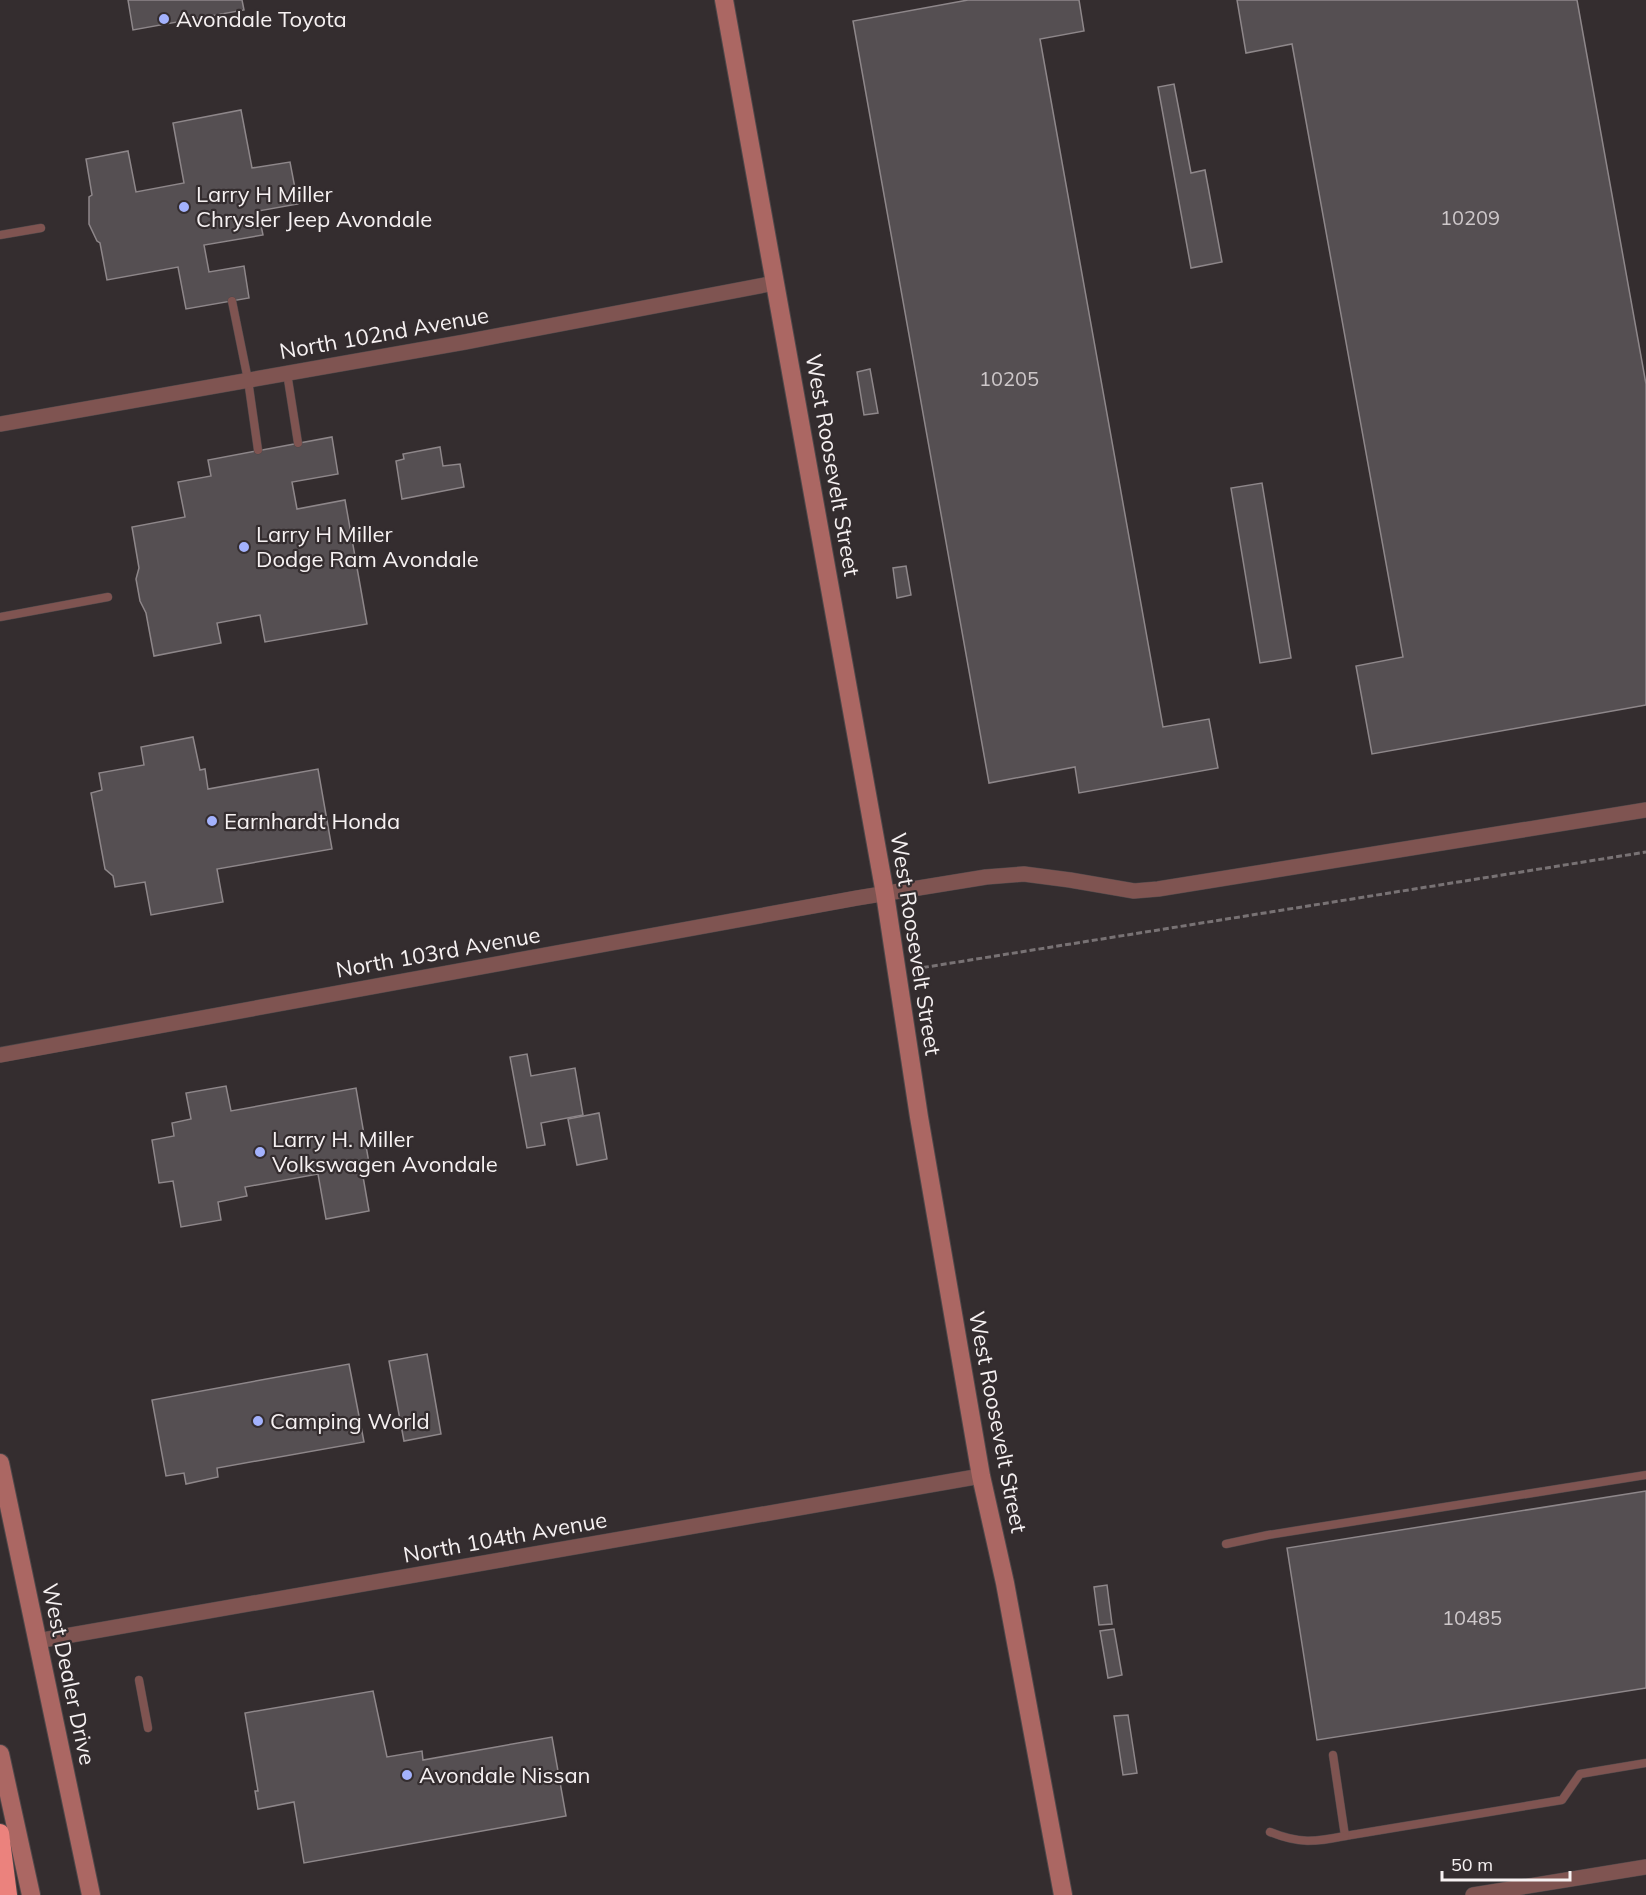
<svg xmlns="http://www.w3.org/2000/svg" width="1646" height="1895" font-family="Mulish,sans-serif">
<style>
.building{fill:#554f52;stroke:#8e878a;stroke-width:1.5}
.lines{fill:none;stroke-linecap:round;stroke-linejoin:round}
.lane-casing{stroke:#4f484a;stroke-width:9}
.street-casing{stroke:#4f484a;stroke-width:16}
.secondary-casing{stroke:#4f484a;stroke-width:20}
.highway-casing{stroke:#4f484a;stroke-width:20}
.path{stroke:#787274;stroke-width:3;stroke-dasharray:6 3;stroke-linecap:butt}
.lane{stroke:#7f5451;stroke-width:8}
.street{stroke:#7f5451;stroke-width:15}
.secondary{stroke:#ab6763;stroke-width:18}
.highway{stroke:#eb827d;stroke-width:18}
.poi-dot{fill:#a3b2fd;stroke:#342d2f;stroke-width:2}
.labels{text-anchor:middle;stroke-width:4.5;stroke-linejoin:round;paint-order:stroke}
.number-label{font-size:20px;fill:#cec8ca}
.poi-label{font-size:22px;fill:#f6f1f2;stroke:#342d2f;text-anchor:start}
.street-label{font-size:22px;fill:#f6f1f2;stroke:#342d2f}
</style>
<rect width="100%" height="100%" fill="#342d2f"/>
<g class="building">
<polygon points="128,0 242,0 244,10 133,30"/>
<polygon points="968,0 1079,0 1084,31 1040,39 1163,727 1209,719 1218,768 1079,793 1075,767 989,783 853,21"/>
<polygon points="1237,0 1577,0 1646,384 1646,705 1372,754 1356,666 1403,657 1292,44 1246,53"/>
<polygon points="1174,84 1191,173 1205,170 1222,262 1191,268 1158,87"/>
<polygon points="241,110 252,168 290,162 298,204 258,211 263,235 204,245 209,272 244,266 249,298 186,309 178,267 107,280 100,243 97,241 89,224 89,197 92,195 86,159 128,151 136,192 184,183 173,123"/>
<polygon points="870,369 878,413 864,415 857,372"/>
<polygon points="332,437 338,474 292,482 297,509 345,500 367,624 265,642 260,615 217,623 221,643 154,656 146,613 140,601 136,579 139,568 132,527 185,517 178,482 211,476 208,460"/>
<polygon points="440,447 443,466 460,464 464,487 402,499 396,461 404,459 403,454"/>
<polygon points="1262,483 1291,658 1260,663 1231,488"/>
<polygon points="906,566 911,595 897,598 893,568"/>
<polygon points="193,737 200,770 205,769 208,789 318,769 332,849 217,869 223,902 151,915 145,882 115,887 113,876 105,869 91,793 102,790 99,773 144,765 141,747"/>
<polygon points="527,1054 531,1076 575,1068 583,1115 541,1123 545,1145 527,1148 510,1057"/>
<polygon points="226,1086 231,1111 356,1088 369,1163 361,1165 369,1211 326,1219 318,1174 245,1187 247,1196 218,1202 221,1220 181,1227 173,1181 159,1183 152,1140 174,1136 172,1123 191,1119 186,1093"/>
<polygon points="599,1113 607,1159 577,1165 568,1119"/>
<polygon points="427,1354 441,1434 404,1441 389,1361"/>
<polygon points="349,1364 364,1442 217,1468 218,1477 186,1484 184,1473 166,1476 152,1400"/>
<polygon points="1646,1491 1646,1688 1317,1740 1287,1548"/>
<polygon points="1107,1585 1112,1624 1099,1625 1094,1587"/>
<polygon points="1114,1629 1122,1675 1108,1678 1100,1631"/>
<polygon points="373,1691 387,1757 422,1751 423,1760 552,1737 566,1816 304,1863 294,1802 258,1809 255,1791 258,1791 245,1713"/>
<polygon points="1128,1715 1137,1773 1123,1775 1114,1716"/>
</g>
<g class="lines">
<g class="lane-casing">
<g id="lane">
<polyline points="0,235 41,228"/>
<polyline points="232,301 248,380 258,450"/>
<polyline points="287,373 298,443"/>
<polyline points="0,617 108,597"/>
<polyline points="1226,1544 1268,1535 1646,1475"/>
<polyline points="139,1680 148,1728"/>
<polyline points="1333,1755 1345,1836 1562,1800 1580,1774 1646,1763"/>
<path d="M1270 1832C1299 1844 1315 1842 1345 1836"/>
</g>
</g>
<g class="street-casing">
<g id="street">
<polyline points="0,424 465,342 775,283"/>
<polyline points="0,1055 857,898 986,877 1024,874 1070,880 1134,891 1158,889 1646,810"/>
<polyline points="37,1641 981,1476"/>
<polyline points="1473,1895 1646,1867"/>
</g>
</g>
<g class="secondary-casing">
<g id="secondary">
<polyline points="724,0 885,894 919,1117 981,1476 1005,1583 1063,1895"/>
<polyline points="0,1463 91,1895"/>
<polyline points="0,1754 31,1895"/>
</g>
</g>
<g class="highway-casing">
<polyline id="highway" points="0,1833 8,1895"/>
</g>
<polyline class="path" points="914,969 1646,852"/>
<use href="#lane" class="lane"/>
<use href="#street" class="street"/>
<use href="#secondary" class="secondary"/>
<use href="#highway" class="highway"/>
</g>
<g class="poi-dot">
<circle cx="164" cy="19" r="6"/>
<circle cx="184" cy="207" r="6"/>
<circle cx="244" cy="547" r="6"/>
<circle cx="212" cy="821" r="6"/>
<circle cx="260" cy="1152" r="6"/>
<circle cx="258" cy="1421" r="6"/>
<circle cx="407" cy="1775" r="6"/>
</g>
<g class="labels">
<g class="number-label">
<text x="1470" y="225">10209</text>
<text x="1009" y="386">10205</text>
<text x="1472" y="1625">10485</text>
</g>
<g class="poi-label">
<text x="176" y="27">Avondale Toyota</text>
<text x="196" y="202">Larry H Miller<tspan x="196" dy="25">Chrysler Jeep Avondale</tspan></text>
<text x="256" y="542">Larry H Miller<tspan x="256" dy="25">Dodge Ram Avondale</tspan></text>
<text x="224" y="829">Earnhardt Honda</text>
<text x="272" y="1147">Larry H. Miller<tspan x="272" dy="25">Volkswagen Avondale</tspan></text>
<text x="270" y="1429">Camping World</text>
<text x="419" y="1783">Avondale Nissan</text>
</g>
<g class="street-label">
<text transform="translate(384 333) rotate(-10)" y="8">North 102nd Avenue</text>
<text transform="translate(833 465) rotate(80)" y="8">West Roosevelt Street</text>
<text transform="translate(916 944) rotate(81)" y="8">West Roosevelt Street</text>
<text transform="translate(438 952) rotate(-10)" y="8">North 103rd Avenue</text>
<text transform="translate(998 1422) rotate(79)" y="8">West Roosevelt Street</text>
<text transform="translate(505 1537) rotate(-10)" y="8">North 104th Avenue</text>
<text transform="translate(69 1674) rotate(78)" y="8">West Dealer Drive</text>
</g>
</g>
<path d="M1442 1871v9h128v-9" fill="none" stroke="#f6f1f2" stroke-width="3"/>
<text x="1451" y="1871" font-size="18" fill="#f6f1f2" stroke="#342d2f" stroke-width="4.5" paint-order="stroke">50 m</text>
</svg>
